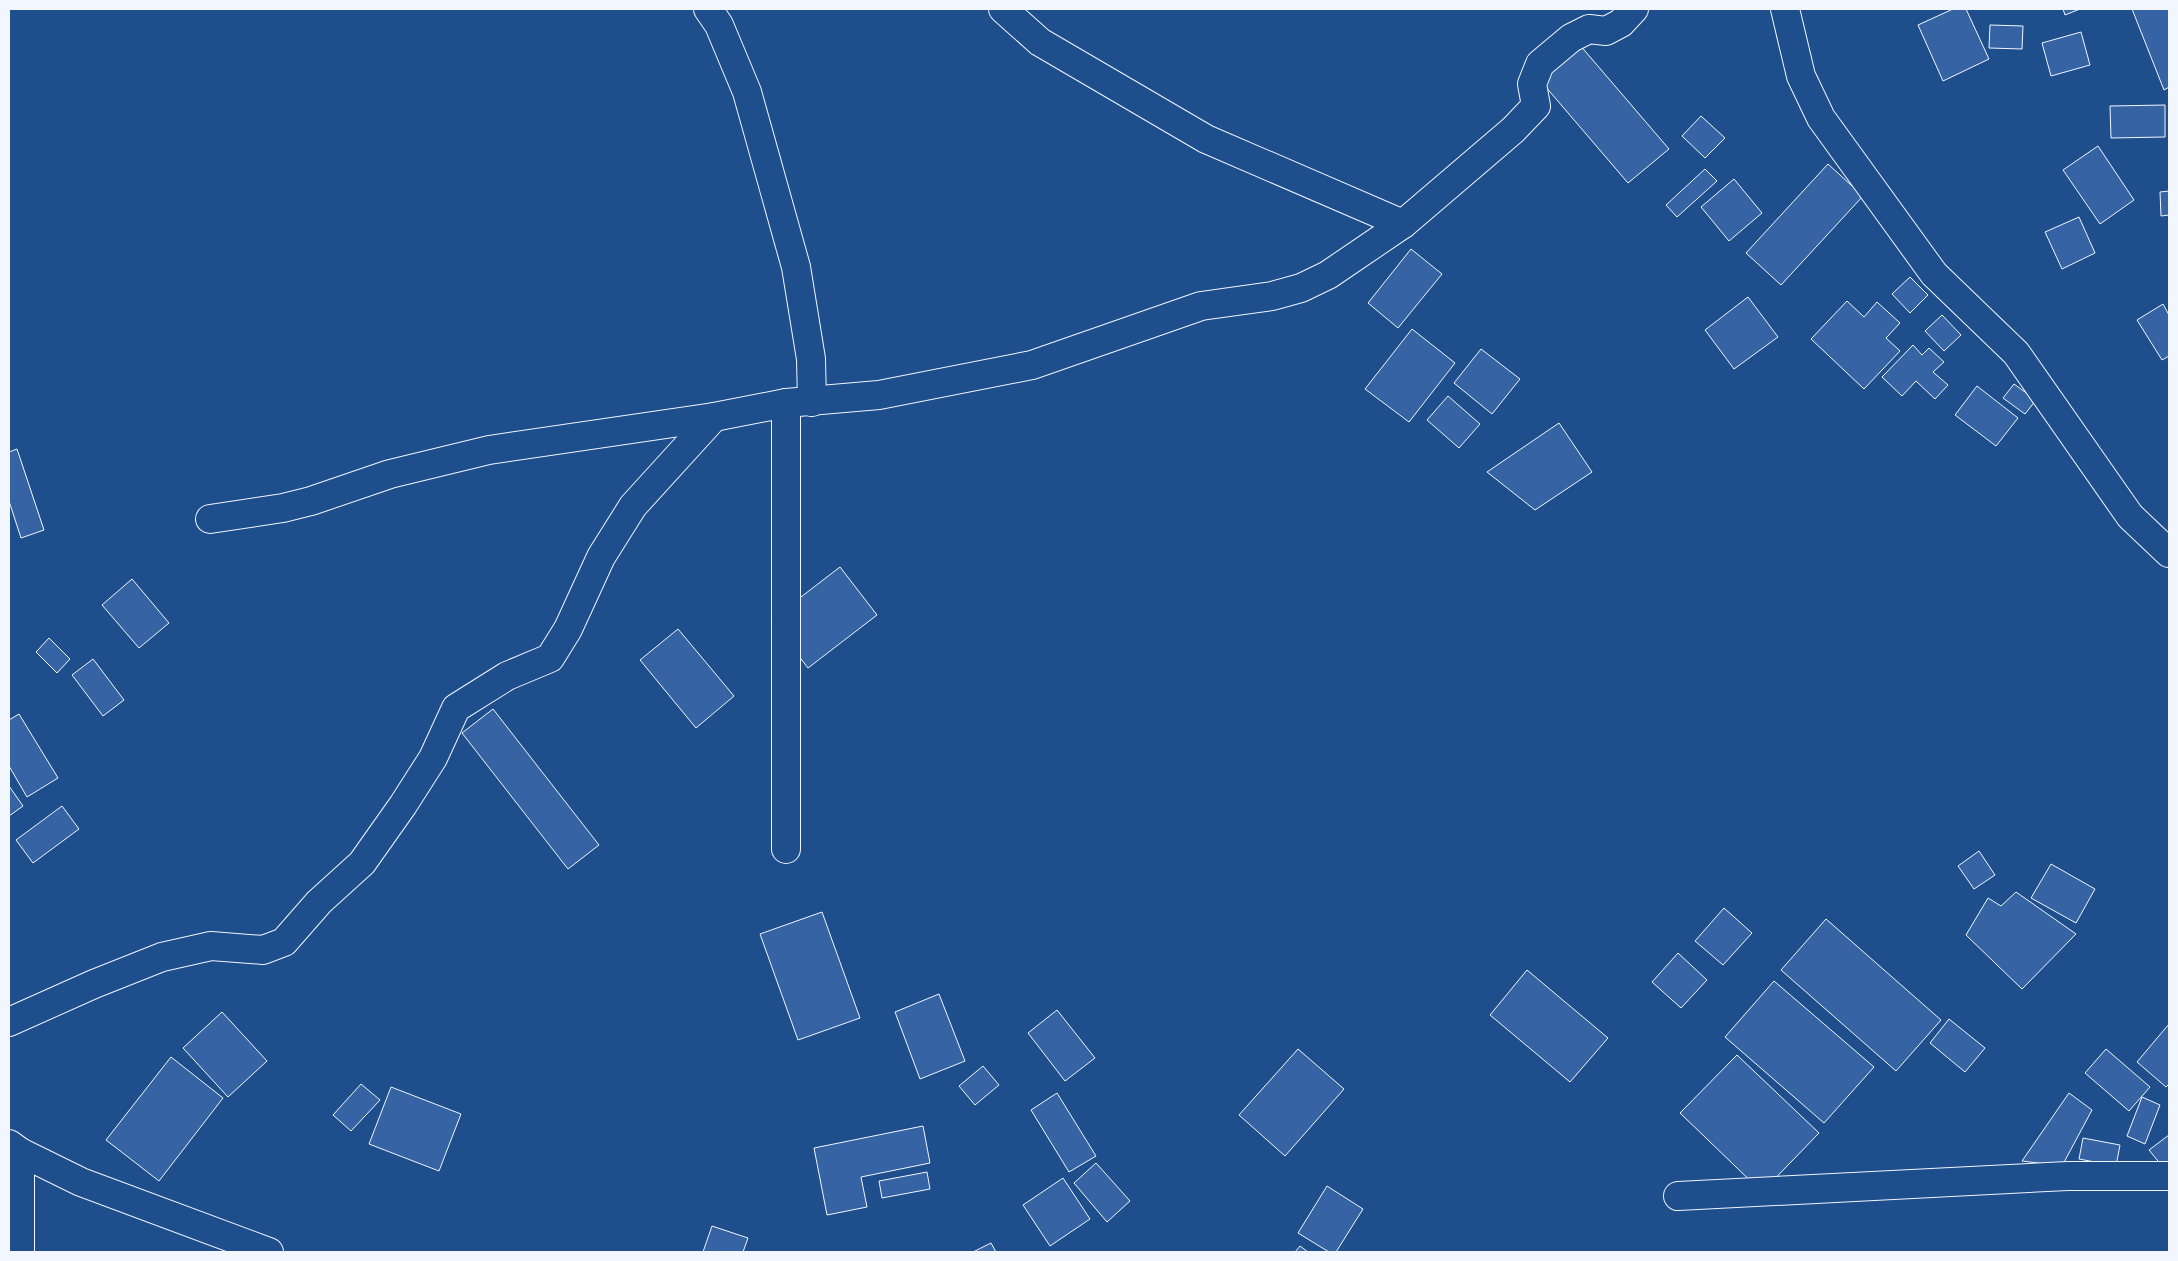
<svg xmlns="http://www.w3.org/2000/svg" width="2178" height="1261" font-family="'Zilla Slab',serif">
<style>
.building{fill:#3563a3;stroke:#f2f6ff}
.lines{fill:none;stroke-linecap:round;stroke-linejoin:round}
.minor-casing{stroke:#f2f6ff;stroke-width:30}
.minor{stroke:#1f4e8c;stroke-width:28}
</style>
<rect width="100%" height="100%" fill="#1f4e8c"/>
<g class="building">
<polygon points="1953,9 1966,9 1989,59 1943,81 1918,25"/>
<polygon points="2063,9 2080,9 2065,15"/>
<polygon points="2132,9 2169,9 2169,87 2164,90"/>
<polygon points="1990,25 2023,26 2022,49 1989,48"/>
<polygon points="1567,30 1669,149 1628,183 1527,65"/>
<polygon points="2081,32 2090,65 2051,76 2042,43"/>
<polygon points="2165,105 2165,137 2111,138 2110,106"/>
<polygon points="1701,116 1725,138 1705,158 1682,136"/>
<polygon points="2098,146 2134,200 2100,224 2063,170"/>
<polygon points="1828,164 1863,196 1781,285 1746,253"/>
<polygon points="1705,169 1717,181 1677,217 1666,205"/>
<polygon points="1734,179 1762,213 1729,241 1701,207"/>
<polygon points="2169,191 2169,215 2161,216 2160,192"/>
<polygon points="2079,217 2095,253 2062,269 2045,232"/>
<polygon points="1411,249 1442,274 1398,328 1368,303"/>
<polygon points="1910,277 1928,295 1910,313 1892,294"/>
<polygon points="1748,297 1778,337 1734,369 1705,330"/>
<polygon points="1847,301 1864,317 1877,302 1900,323 1886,338 1900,351 1864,389 1811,339"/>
<polygon points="2163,304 2169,315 2169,356 2162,360 2137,320"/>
<polygon points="1942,315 1961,335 1944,351 1925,331"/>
<polygon points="1412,329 1455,363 1409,422 1365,389"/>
<polygon points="1913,345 1922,355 1929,348 1944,362 1933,372 1948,385 1935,399 1916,381 1902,396 1882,377"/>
<polygon points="1481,349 1520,379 1492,414 1454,383"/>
<polygon points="2014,384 2036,400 2025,414 2003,398"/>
<polygon points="1977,386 2018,418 1996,446 1955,415"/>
<polygon points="1448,396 1480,424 1459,448 1427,420"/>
<polygon points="1559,423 1592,472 1535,510 1487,472"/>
<polygon points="17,449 44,530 21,538 9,501 9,452"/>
<polygon points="840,567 877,615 808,668 771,620"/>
<polygon points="132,579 169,623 139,648 102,605"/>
<polygon points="678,629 734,696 696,728 640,660"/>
<polygon points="49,638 70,659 57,673 36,652"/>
<polygon points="93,659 124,700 103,716 72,675"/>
<polygon points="493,709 599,845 568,869 462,733"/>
<polygon points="19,714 58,778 27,797 9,766 9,720"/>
<polygon points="9,786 23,806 9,816"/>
<polygon points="62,806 79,829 33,863 16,840"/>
<polygon points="1979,851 1995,875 1974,889 1958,866"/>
<polygon points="2051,864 2095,889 2076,923 2031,898"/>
<polygon points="2016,892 2076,934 2022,989 1966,935 1988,898 2001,906"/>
<polygon points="1724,908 1752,933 1723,965 1695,941"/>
<polygon points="822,912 860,1018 798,1040 760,934"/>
<polygon points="1826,919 1941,1020 1896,1071 1781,970"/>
<polygon points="1678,953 1707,980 1681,1008 1652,982"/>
<polygon points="1527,970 1608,1038 1570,1082 1490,1015"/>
<polygon points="1774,981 1874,1067 1824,1123 1725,1037"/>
<polygon points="939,994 965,1061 920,1079 895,1012"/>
<polygon points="1057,1010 1095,1058 1065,1081 1028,1033"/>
<polygon points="222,1012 267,1061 228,1097 183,1048"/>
<polygon points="1949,1019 1985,1048 1965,1072 1930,1043"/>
<polygon points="2169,1024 2169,1084 2166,1087 2137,1062"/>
<polygon points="1298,1049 1344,1089 1285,1156 1239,1115"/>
<polygon points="2106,1049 2150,1087 2129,1111 2085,1073"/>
<polygon points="1737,1055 1819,1133 1762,1192 1680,1113"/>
<polygon points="171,1057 223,1098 159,1181 106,1140"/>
<polygon points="983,1066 999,1085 975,1105 959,1086"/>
<polygon points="361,1084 380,1100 351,1131 333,1115"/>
<polygon points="391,1087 461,1114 439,1171 369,1144"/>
<polygon points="1057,1093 1096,1156 1069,1172 1031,1110"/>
<polygon points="2069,1093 2092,1110 2062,1166 2022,1161"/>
<polygon points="2142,1097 2160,1105 2145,1144 2127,1136"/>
<polygon points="923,1126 930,1163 861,1177 867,1207 827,1215 814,1148"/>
<polygon points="2169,1135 2169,1169 2166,1171 2149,1150"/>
<polygon points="2083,1138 2120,1145 2116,1166 2079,1159"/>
<polygon points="1096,1163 1130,1201 1107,1222 1074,1183"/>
<polygon points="927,1172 930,1189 882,1198 879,1181"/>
<polygon points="1063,1178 1090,1219 1050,1246 1023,1205"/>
<polygon points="1327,1186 1363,1209 1336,1252 1329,1252 1298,1233"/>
<polygon points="712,1226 748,1238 743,1252 703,1252"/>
<polygon points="991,1243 996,1252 973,1252"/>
<polygon points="1300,1246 1308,1252 1295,1252"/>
</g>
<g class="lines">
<g class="minor-casing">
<g id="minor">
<polyline points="708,9 719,25 747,92 796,267 811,359 812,402"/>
<polyline points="1003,9 1040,42 1206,139 1403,224"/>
<polyline points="1785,9 1801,76 1821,118 1934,274 2016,353 2130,516 2169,553"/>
<polyline points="210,519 283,508 311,501 390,474 489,450 714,417 786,403 879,395 1032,365 1201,306 1272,296 1301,288 1328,275 1403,224 1513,130 1536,106 1532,84 1540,64 1571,38 1589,29 1606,31 1621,23 1634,9"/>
<polyline points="786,849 786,403"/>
<polyline points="9,1022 94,984 162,957 211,946 263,950 284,942 319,902 362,863 403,805 433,758 456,708 507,676 550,658 568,629 601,557 633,506 714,417"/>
<polyline points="9,1144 20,1152 81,1182 269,1252"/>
<polyline points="20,1152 20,1252"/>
<polyline points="1678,1196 2068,1176 2169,1176"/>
</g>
</g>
<use href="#minor" class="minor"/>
</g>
<rect width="2178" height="1261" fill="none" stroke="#f2f6ff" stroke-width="20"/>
</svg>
